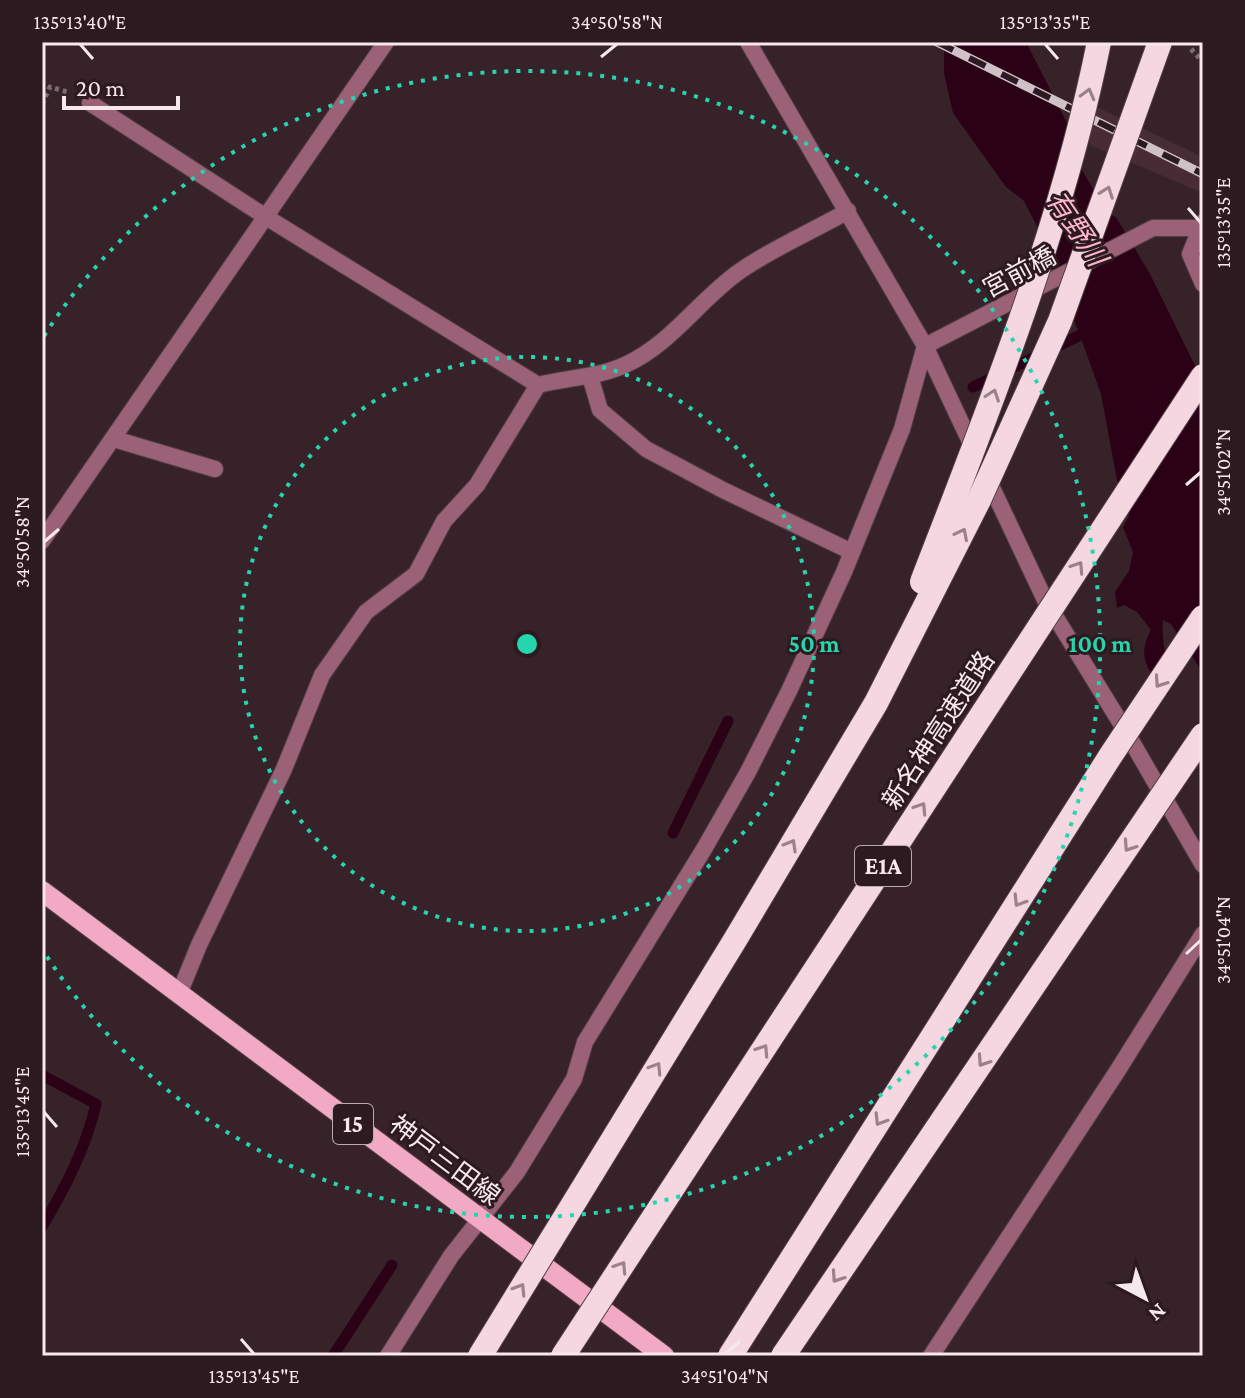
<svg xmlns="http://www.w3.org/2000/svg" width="1245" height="1398" font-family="'Crimson Pro','Noto Sans JP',serif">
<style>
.built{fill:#472c36}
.water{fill:#2b0215}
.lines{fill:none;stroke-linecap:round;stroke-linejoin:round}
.stream{stroke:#2b0215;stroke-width:11}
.service-casing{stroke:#523e45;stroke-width:18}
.minor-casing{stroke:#523e45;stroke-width:18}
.primary-casing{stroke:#523e45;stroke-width:22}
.path{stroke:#7e6b72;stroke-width:5;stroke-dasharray:4 4;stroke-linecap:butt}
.service{stroke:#9b6177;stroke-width:16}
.minor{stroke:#9b6177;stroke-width:16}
.primary{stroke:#f2a9c4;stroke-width:20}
.rail-casing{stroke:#d0c1c6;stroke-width:9}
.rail{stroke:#2d1920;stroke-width:6;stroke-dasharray:18;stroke-linecap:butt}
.motorway-bridge-casing{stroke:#523e45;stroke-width:26;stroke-linecap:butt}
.motorway-bridge{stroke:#f5d7e1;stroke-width:24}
.oneway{stroke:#9b828a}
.ticks{fill:none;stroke:#f6e8ec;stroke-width:3}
.ring{fill:none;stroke:#27d5ad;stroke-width:4;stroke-dasharray:4 8}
.labels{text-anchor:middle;stroke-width:6;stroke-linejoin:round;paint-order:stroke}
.shield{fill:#2d1920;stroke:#baaaaf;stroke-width:2}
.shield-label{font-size:24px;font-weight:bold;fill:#f6e8ec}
.street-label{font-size:26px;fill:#f6e8ec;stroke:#2d1920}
.water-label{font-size:28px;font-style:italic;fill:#fcb4ce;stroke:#2d1920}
.centre{fill:#27d5ad;stroke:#2d1920;stroke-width:4}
.ring-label{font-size:24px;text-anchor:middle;font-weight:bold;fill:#27d5ad;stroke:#2d1920;stroke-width:6;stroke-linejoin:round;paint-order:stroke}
.neatline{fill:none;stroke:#f6e8ec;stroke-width:3}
.ticks-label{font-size:20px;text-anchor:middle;fill:#f6e8ec}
</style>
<rect width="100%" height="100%" fill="#37222a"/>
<polygon class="built" points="1084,101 1203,157 1203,193 1090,145"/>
<path class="water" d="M944 42H1026L1070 129 1065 141 1107 213 1116 217 1150 274 1203 382V715L1199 667 1171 624 1163 620C1160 645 1172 669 1168 695 1150 672 1135 659 1151 630L1137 612 1124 605 1117 608 1115 592 1129 571 1133 552 1123 527 1129 516 1128 503 1117 480 1101 394 1082 341 1041 234 1024 201 1006 187 953 113 944 73Z"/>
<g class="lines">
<g class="stream">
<polyline points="973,387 1091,330"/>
<polyline points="673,833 728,721"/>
<path d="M42 1075 96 1104C86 1148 65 1188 42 1227"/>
<polyline points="333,1356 392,1265"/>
</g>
<g class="service-casing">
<g id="service">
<polyline points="590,376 600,410 646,449 723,490 852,552"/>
<polyline points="114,439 215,469"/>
</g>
</g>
<g class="minor-casing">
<g id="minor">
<polyline points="748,42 925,346 974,450"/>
<path d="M90 103 266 217 538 385C568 377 598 378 627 364 672 343 700 299 740 271 773 248 813 231 848 211"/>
<polyline points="1203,222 1190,254 1203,284"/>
<polyline points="986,475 1045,600 1125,730 1203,865"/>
<polyline points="42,541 386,42"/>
<polyline points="179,994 199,945 284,769 322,675 366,612 416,574 444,521 477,485 538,385"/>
<polyline points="388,1356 451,1256 517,1172 574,1079 585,1042 704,849 748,772 789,691 844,572 902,429 925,346 1153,228 1203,228"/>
<polyline points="931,1356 1118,1070 1203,934"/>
</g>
</g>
<g class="primary-casing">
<polyline id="primary" points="42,891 664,1356"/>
</g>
<g class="path">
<polyline points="1191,49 1203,62"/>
<polyline points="42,104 50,87 68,92"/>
</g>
<use href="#service" class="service"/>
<use href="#minor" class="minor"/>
<use href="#primary" class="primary"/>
<g class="rail-casing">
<polyline id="rail" points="937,42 1203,174"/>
</g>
<use href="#rail" class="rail"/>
<g class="motorway-bridge-casing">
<g id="motorway-bridge">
<path d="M922 582C990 406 1062 227 1099 42"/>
<polyline points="480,1356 735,940 876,703 979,500 1060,321 1160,42"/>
<polyline points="563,1356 1203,376"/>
<polyline points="730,1356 1111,755 1203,617"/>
<polyline points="783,1356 1203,735"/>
</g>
</g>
<use href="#motorway-bridge" class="motorway-bridge"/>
</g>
<defs><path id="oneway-chevron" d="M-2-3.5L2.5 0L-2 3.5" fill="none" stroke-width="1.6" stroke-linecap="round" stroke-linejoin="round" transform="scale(2)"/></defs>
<g class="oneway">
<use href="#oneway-chevron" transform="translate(1088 94) rotate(-75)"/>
<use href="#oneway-chevron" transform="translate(1107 192) rotate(-70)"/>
<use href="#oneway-chevron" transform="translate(993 395) rotate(-71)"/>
<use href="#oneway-chevron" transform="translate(962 534) rotate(-63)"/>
<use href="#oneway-chevron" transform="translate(1078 567) rotate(-57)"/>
<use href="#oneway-chevron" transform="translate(1160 682) rotate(124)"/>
<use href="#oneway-chevron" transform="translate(921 808) rotate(-57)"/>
<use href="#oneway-chevron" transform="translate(791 845) rotate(-60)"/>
<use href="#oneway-chevron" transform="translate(1129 846) rotate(124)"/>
<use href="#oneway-chevron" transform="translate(1019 901) rotate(122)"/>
<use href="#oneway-chevron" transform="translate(763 1050) rotate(-57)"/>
<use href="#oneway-chevron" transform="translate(983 1061) rotate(124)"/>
<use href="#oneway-chevron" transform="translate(656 1068) rotate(-58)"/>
<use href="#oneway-chevron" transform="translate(880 1120) rotate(122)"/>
<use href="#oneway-chevron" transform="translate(621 1267) rotate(-57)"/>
<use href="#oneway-chevron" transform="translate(837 1277) rotate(124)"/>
<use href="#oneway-chevron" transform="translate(520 1289) rotate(-58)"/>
</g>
<path class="ticks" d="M80 44 93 59M1045 44 1058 59M601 57 617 44M1188 208 1201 223M1186 485 1201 472M44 542 59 529M1186 954 1201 940M44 1112 57 1127M241 1339 254 1354M725 1354 740 1341"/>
<g class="ring">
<circle cx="527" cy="644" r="287"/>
<path d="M44 336A573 573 0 1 1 44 952"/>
</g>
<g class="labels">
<g class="shield">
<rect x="855" y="846" width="56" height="40" rx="6"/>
<rect x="333" y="1104" width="40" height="40" rx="6"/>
</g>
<g class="shield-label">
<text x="883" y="874">E1A</text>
<text x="353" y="1132">15</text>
</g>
<g class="street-label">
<text transform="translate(1019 272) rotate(-28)" y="9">宮前橋</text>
<text transform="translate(938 730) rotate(-57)" y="9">新名神高速道路</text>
<text transform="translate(445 1160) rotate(37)" y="9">神戸三田線</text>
</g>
<g class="water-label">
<text transform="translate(1077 228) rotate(56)" y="10">有野川</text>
</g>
</g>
<circle cx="527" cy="644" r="12" class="centre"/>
<g class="ring-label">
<text x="814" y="652">50 m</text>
<text x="1100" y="652">100 m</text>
</g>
<rect width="1245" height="1398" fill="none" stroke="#2d1920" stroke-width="88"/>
<g transform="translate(1145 1298) rotate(139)" stroke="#2d1920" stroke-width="6" paint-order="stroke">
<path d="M0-6L14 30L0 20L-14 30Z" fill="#f6e8ec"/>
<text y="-12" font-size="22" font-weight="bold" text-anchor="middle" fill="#f6e8ec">N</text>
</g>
<path d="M64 96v12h114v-12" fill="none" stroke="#f6e8ec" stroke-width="4"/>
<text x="76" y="96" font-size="24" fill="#f6e8ec" stroke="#2d1920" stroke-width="6" paint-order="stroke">20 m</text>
<rect x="44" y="44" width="1157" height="1310" class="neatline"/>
<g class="ticks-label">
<text x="80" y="29">135°13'40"E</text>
<text x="617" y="29">34°50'58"N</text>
<text x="1045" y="29">135°13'35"E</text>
<text transform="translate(1223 223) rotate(-90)" y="7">135°13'35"E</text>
<text transform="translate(1223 472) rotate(-90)" y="7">34°51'02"N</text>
<text transform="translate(22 542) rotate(-90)" y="7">34°50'58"N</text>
<text transform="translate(1223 940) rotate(-90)" y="7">34°51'04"N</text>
<text transform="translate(22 1112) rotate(-90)" y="7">135°13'45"E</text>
<text x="254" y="1383">135°13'45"E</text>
<text x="725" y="1383">34°51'04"N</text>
</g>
</svg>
